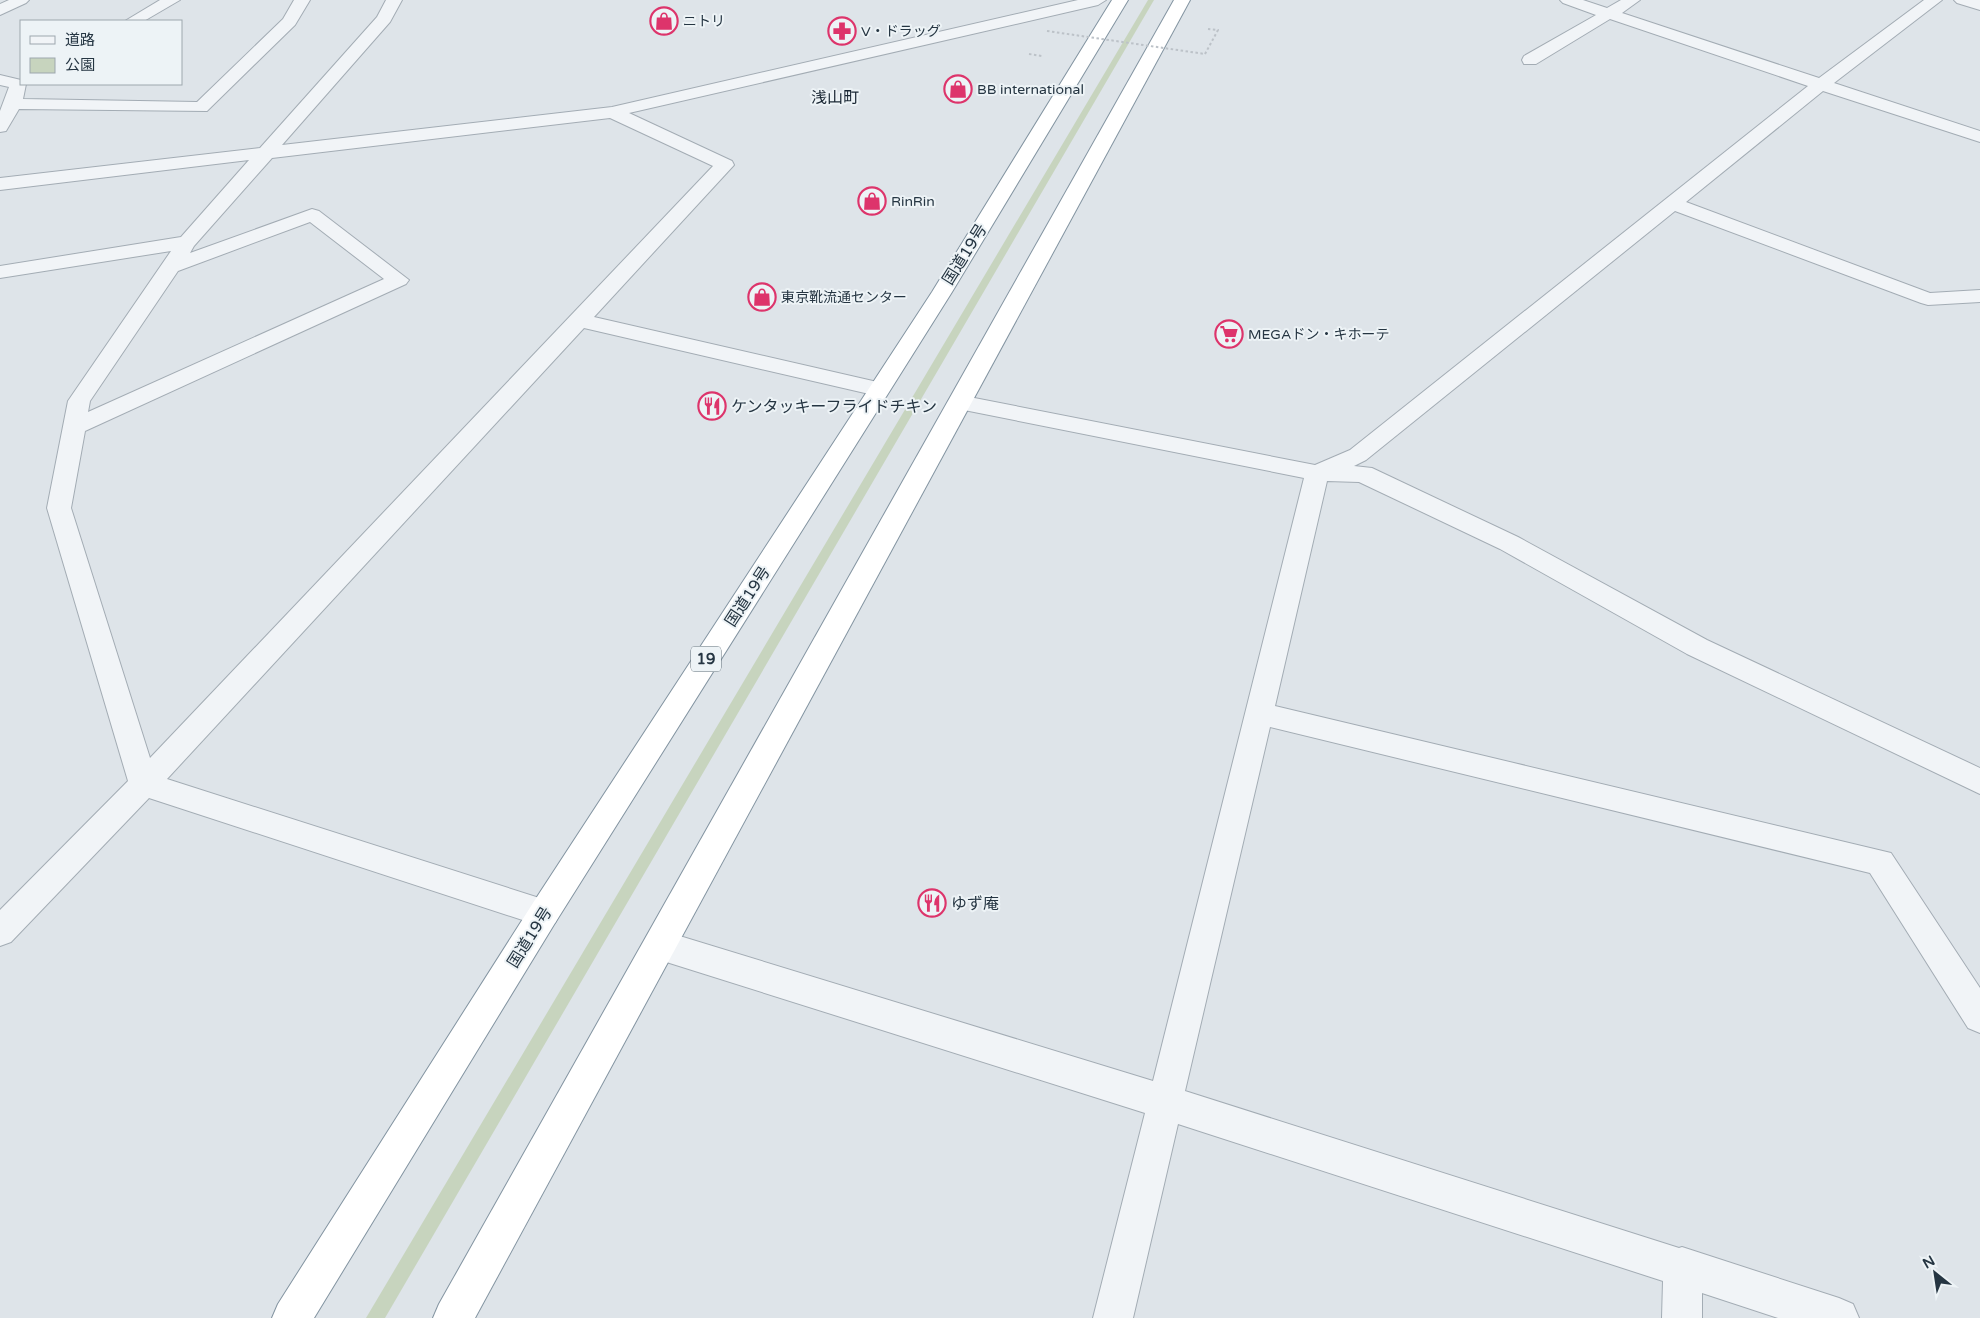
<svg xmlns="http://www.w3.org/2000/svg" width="1980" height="1318" font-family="'Varela Round','Noto Sans JP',sans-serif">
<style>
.green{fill:#c7d4be}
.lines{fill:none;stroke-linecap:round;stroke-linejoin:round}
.street-casing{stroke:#a3acb4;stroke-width:2}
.highway-casing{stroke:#8394a1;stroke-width:2}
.path{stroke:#bcc2c8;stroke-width:2;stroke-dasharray:2.5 2.5;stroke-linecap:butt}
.street{fill:#f1f4f7;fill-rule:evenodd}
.highway{fill:#fff;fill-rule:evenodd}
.path-bridge{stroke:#bcc2c8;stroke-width:2;stroke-dasharray:2.5 2.5;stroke-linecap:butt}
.labels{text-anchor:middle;stroke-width:4;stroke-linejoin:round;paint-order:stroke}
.far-poi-label{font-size:14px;fill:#253542;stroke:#edf3f6;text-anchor:start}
.shield{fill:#edf3f6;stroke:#616e78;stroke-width:1}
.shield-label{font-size:15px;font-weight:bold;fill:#253542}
.far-quarter-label{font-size:16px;fill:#182532;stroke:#edf3f6}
.street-label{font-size:16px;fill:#253542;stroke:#edf3f6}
.poi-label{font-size:16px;fill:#253542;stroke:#edf3f6;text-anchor:start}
</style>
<rect width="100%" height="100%" fill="#dee4e9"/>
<polygon class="green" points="1148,0 1154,0 385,1318 366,1318"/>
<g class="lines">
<g class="street-casing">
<g id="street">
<polygon points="9,0 29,0 26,3 0,15 0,4"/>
<polygon points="160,0 180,0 144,21 125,21"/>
<polygon points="294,0 310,0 295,25 207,111 19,109 6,131 0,132 0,111 9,87 0,85 0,75 21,80 21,84 26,84 23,99 197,102 283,19"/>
<path d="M386 0H402L390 22 282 145 612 107 1078 0H1106L1098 5 629 113 732 161 734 165 594 317 886 384 889 389 886 394 878 396 584 328 167 779 555 903 560 913 555 923 544 927 149 798 11 942 0 946V910L128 781 47 508 68 401 171 251 0 278V266L181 237 249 160 0 190V178L260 148 377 17ZM610 118 713 166 150 758 71 508 85 431 406 284 409 280 319 211 312 209 190 253 194 246 272 158ZM310 222 384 279 88 412 90 401 178 271Z"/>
<polygon points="1560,0 1583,0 1607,8 1621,0 1640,0 1622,13 1819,78 1924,0 1942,0 1834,83 1980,131 1980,142 1823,91 1686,202 1930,293 1980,290 1980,302 1928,305 1921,303 1675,211 1366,460 1354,466 1372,468 1518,537 1707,640 1980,768 1980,794 1687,654 1500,549 1359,482 1327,481 1275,706 1891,853 1980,988 1980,1033 1968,1028 1870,873 1270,727 1185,1091 1679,1248 1682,1247 1839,1298 1853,1304 1859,1318 1778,1318 1702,1293 1702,1318 1662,1318 1663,1281 1178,1124 1133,1318 1093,1318 1145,1113 660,960 648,955 644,945 648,935 660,930 1153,1081 1304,478 959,409 951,407 948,402 951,397 959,395 1315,465 1350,450 1808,86 1610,19 1536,64 1524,64 1522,60 1524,56 1596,15 1563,3"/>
<polygon points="1954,0 1980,0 1980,10 1957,3"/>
</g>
</g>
<g class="highway-casing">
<g id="highway">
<polygon points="1112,0 1128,0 952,292 555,923 314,1318 272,1318 278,1304 533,903 932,292"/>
<polygon points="1174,0 1190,0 475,1318 433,1318 439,1304"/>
</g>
</g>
<g class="path">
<polyline points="1029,54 1042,56"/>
<polyline points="1205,54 1218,30 1208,29"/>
</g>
<use href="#street" class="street"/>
<use href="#highway" class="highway"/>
<polyline class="path-bridge" points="1047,31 1205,54"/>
</g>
<defs>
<g id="shop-ring" transform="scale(1.4375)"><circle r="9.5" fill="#edf3f6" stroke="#dd346b" stroke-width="1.5"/><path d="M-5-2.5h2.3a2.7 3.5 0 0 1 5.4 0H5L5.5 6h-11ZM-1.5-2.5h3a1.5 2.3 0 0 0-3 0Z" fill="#dd346b"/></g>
<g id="pharmacy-ring" transform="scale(1.4375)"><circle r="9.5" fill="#edf3f6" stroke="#dd346b" stroke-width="1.5"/><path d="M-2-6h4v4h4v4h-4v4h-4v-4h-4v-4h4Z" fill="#dd346b"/></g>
<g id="supermarket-ring" transform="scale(1.4375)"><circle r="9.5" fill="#edf3f6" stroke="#dd346b" stroke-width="1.5"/><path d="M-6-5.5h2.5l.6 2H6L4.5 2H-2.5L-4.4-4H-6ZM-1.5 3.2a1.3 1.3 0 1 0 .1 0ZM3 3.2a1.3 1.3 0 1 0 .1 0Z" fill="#dd346b"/></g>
<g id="restaurant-ring" transform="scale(1.4375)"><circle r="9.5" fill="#edf3f6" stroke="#dd346b" stroke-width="1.5"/><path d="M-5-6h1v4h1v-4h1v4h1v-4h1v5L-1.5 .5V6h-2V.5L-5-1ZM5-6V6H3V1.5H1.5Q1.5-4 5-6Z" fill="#dd346b"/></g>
</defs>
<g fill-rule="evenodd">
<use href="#shop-ring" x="664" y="21"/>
<use href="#pharmacy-ring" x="842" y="31"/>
<use href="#shop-ring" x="958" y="89"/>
<use href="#shop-ring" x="872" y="201"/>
<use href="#shop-ring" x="762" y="297"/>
<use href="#supermarket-ring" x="1229" y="334"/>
<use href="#restaurant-ring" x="712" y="406"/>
<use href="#restaurant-ring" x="932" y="903"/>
</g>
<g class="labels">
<g class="far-poi-label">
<text x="683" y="26">ニトリ</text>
<text x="861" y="36">V・ドラッグ</text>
<text x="977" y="94">BB international</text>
<text x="891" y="206">RinRin</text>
<text x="781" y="302">東京靴流通センター</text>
<text x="1248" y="339">MEGAドン・キホーテ</text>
</g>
<rect class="shield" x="691" y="646.5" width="30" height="25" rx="4"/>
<g class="shield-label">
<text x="706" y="664">19</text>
</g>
<g class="far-quarter-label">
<text x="835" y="103">浅山町</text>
</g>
<g class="street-label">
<text transform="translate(964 254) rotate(-58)" y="6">国道19号</text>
<text transform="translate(747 596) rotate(-57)" y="6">国道19号</text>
<text transform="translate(529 937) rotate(-58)" y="6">国道19号</text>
</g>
<g class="poi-label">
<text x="731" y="412">ケンタッキーフライドチキン</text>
<text x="951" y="909">ゆず庵</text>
</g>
</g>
<rect x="20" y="20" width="162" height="65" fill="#edf3f6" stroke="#9da7ae"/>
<rect x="30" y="36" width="25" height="8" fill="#f1f4f7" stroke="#9da7ae"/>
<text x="65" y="45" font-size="15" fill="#253542">道路</text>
<rect x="30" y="58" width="25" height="15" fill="#c7d4be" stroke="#9da7ae"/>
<text x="65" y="70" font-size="15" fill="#253542">公園</text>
<g transform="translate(1935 1273) rotate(330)" stroke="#edf3f6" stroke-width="4" paint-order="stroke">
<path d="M0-4L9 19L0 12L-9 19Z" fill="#253542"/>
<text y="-8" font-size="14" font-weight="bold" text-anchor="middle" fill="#253542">N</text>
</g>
</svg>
